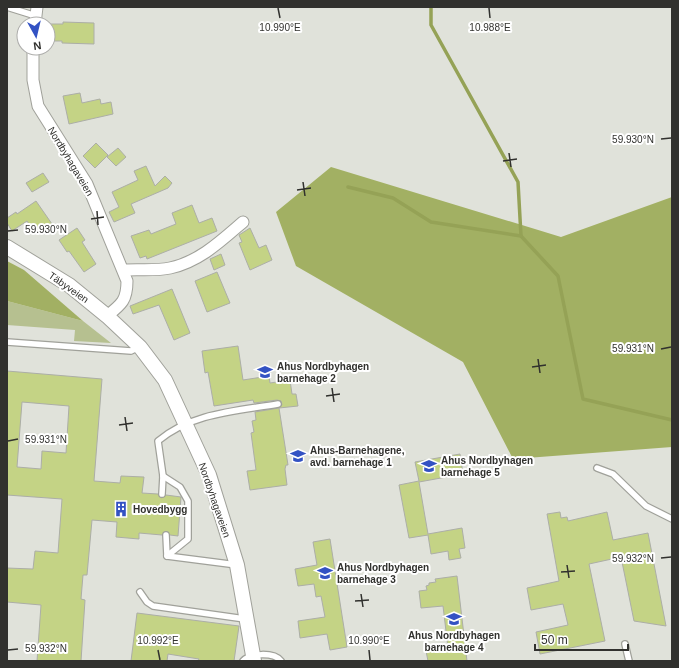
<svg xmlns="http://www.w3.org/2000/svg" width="679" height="668" font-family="Arial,sans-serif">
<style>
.green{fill:#b6c090}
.forest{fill:#a2b063}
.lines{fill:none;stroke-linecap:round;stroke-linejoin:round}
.stream{stroke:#95a256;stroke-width:3.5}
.building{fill:#c4d385;stroke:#acaea7;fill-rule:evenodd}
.service-casing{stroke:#a0a19a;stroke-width:8}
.minor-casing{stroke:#a0a19a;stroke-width:13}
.tertiary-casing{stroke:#a0a19a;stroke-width:16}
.service{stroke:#fff;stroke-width:5.5}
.minor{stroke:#fff;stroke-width:11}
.tertiary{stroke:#fff;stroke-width:14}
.ticks{fill:none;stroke:#31312e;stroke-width:1.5}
.labels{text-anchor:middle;stroke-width:4;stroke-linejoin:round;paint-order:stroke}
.street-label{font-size:10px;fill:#31312e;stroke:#fff}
.poi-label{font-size:10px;font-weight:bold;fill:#31312e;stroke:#fff;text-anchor:start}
.ticks-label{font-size:10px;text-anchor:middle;fill:#31312e;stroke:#fff;stroke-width:4;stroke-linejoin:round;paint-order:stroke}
</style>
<rect width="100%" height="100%" fill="#e0e2da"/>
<polygon class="green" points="7,301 83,321 111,343 74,341 75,330 7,325"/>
<g class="forest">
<polygon points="331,167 561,237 672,197 672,447 513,459 463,362 296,266 276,212"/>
<polygon points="7,261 24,270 83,321 7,301"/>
</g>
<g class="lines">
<g class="stream">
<polyline points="431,7 431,25 518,182 521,236 558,276 583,399 672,420"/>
<polyline points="348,187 393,198 431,222 521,236"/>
</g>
</g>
<g class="building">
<polygon points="63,22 94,23 94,44 62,43 62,41 48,41 48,24 63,24"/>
<polygon points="80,93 82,103 100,99 101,104 111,102 113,114 69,124 63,96"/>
<polygon points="96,143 108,155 95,168 83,156"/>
<polygon points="118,148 126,157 116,166 107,157"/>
<polygon points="146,166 155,186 165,176 172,183 168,188 131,204 135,213 114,222 109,212 119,207 112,192 138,180 134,171"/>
<polygon points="43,173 49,182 32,192 26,183"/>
<polygon points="36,201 52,224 39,232 35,226 32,228 27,221 12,231 7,223 7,218 16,212 17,214"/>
<polygon points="192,205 199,223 212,218 217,231 147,259 146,256 140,258 131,236 149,230 151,234 176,224 172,213"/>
<polygon points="77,228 85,240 82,242 96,264 84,272 69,251 67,252 59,240"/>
<polygon points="250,228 259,248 266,245 272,260 250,270 239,243 242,242 239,235"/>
<polygon points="221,254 225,265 214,270 210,259"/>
<polygon points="217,272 230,303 207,312 195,281"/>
<polygon points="172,289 190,333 174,340 159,305 133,314 130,306"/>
<polygon points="238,346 243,380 269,376 270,383 290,380 292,394 296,394 298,406 279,408 288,465 286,465 285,469 287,485 250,490 247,471 256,470 251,433 254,432 252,421 256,420 255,412 279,408 282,405 281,401 277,400 254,403 253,400 214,406 208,372 205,373 202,351"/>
<path d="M7 371 102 379 94 481 120 483 121 476 144 477 142 493 158 494 161 498 166 495 181 497 178 536 170 535 166 531 162 535 139 533V539L116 537 117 522 92 520 87 575H83L81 599 85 600 81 661H37L41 605 7 602V568L33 569 35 551 58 553 62 499 7 495ZM22 402 69 406 66 453 42 451 41 469 17 467Z"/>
<polygon points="460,454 463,474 419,482 428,534 462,528 465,548 459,549 461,558 449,560 448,551 431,554 428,535 409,538 399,485 419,481 415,462"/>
<polygon points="560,512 561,518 567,517 568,521 607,512 613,540 648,533 666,626 634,621 621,557 589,564 605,641 540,654 536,632 568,625 563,604 531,610 527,588 559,581 547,514"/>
<polygon points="330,539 347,647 330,650 327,634 300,638 298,621 325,617 321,596 316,597 314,584 298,586 295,569 317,565 313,542"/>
<polygon points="457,576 467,661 428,661 426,651 448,648 443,606 421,608 419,591 427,590 426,586 429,585 429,583 436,582 435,579"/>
<polygon points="137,613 239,626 234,661 198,661 199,659 168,654 167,661 131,661"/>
</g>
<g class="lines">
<g class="service-casing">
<g id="service">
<polyline points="7,7 36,16"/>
<polyline points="7,342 131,351 139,347"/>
<polyline points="597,468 613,474 646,506 672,519"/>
<polyline points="163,476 180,487 188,501 188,539 167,556"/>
<path d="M162 494 163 476 158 441C191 413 237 411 278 404"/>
<polyline points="166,535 167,556 237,565"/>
<polyline points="140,592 147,602 153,606 245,619"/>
<polyline points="625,644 629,661"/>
<path d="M243 661C250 653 274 652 281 661"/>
</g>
</g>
<g class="minor-casing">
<g id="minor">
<polyline points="35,24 37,7"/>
<path d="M33 48V80L38 106 87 184 127 281C127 300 122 304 107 316"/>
<path d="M124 270C139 269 156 271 170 268 199 262 221 241 243 222"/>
</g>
</g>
<g class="tertiary-casing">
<polyline id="tertiary" points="7,247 69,285 107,316 140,347 165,380 209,475 237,565 254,661"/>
</g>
<use href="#service" class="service"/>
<use href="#minor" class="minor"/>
<use href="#tertiary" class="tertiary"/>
</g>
<path class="ticks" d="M278 8 280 18M489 8 490 18M661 139 671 138M509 153 511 167M503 161 517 159M303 182 305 196M297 190 311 188M97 211 98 225M91 219 104 217M8 231 18 230M661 349 671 347M538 359 540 373M532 367 546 365M332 388 334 402M326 396 340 394M125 417 127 431M119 425 133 423M8 441 18 439M661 558 671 557M567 565 569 578M561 572 575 571M361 594 363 607M355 601 369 600M8 650 18 649M158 650 160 660M369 650 370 660"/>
<defs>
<g id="school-bare" transform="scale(1.2)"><path d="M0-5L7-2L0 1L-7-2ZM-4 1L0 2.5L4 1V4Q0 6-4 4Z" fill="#3352c3" stroke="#fff" stroke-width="2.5" paint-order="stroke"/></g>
<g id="building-bare" transform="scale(1.2)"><path d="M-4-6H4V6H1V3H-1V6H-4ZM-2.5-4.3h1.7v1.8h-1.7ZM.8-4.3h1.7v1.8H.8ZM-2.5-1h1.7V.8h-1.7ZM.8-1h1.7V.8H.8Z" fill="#3352c3" stroke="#fff" stroke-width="2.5" paint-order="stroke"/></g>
</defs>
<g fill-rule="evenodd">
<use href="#school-bare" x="265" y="372"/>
<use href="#school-bare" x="298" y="456"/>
<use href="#school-bare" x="429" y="466"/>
<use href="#building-bare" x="121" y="509"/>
<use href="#school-bare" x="325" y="573"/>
<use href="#school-bare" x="454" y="619"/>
</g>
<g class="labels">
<g class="street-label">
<text transform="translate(71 161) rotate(59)" y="4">Nordbyhagaveien</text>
<text transform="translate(69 287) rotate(35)" y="4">Täbyveien</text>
<text transform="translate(215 500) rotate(71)" y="4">Nordbyhagaveien</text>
</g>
<g class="poi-label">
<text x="277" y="370">Ahus Nordbyhagen<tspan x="277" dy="12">barnehage 2</tspan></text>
<text x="310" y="454">Ahus-Barnehagene,<tspan x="310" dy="12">avd. barnehage 1</tspan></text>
<text x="441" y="464">Ahus Nordbyhagen<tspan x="441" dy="12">barnehage 5</tspan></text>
<text x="133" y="513">Hovedbygg</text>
<text x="337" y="571">Ahus Nordbyhagen<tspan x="337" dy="12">barnehage 3</tspan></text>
<text x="454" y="639" text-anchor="middle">Ahus Nordbyhagen<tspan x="454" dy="12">barnehage 4</tspan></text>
</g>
</g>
<g class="ticks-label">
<text x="280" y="31">10.990°E</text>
<text x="490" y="31">10.988°E</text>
<text x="633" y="143">59.930°N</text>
<text x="46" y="233">59.930°N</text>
<text x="633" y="352">59.931°N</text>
<text x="46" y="443">59.931°N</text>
<text x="633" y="562">59.932°N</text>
<text x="158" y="644">10.992°E</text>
<text x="369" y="644">10.990°E</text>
<text x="46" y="652">59.932°N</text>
</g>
<rect width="679" height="668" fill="none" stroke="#31312e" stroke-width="16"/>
<g transform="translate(36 36) rotate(172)"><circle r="19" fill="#ffffff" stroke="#adadab"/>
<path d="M0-3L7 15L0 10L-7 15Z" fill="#3352c3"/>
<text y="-6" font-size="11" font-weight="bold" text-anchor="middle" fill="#31312e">N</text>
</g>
<path d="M535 644v6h93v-6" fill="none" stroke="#31312e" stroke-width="2"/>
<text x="541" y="644" font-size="12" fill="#31312e" stroke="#ffffff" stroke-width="3" paint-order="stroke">50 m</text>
</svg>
